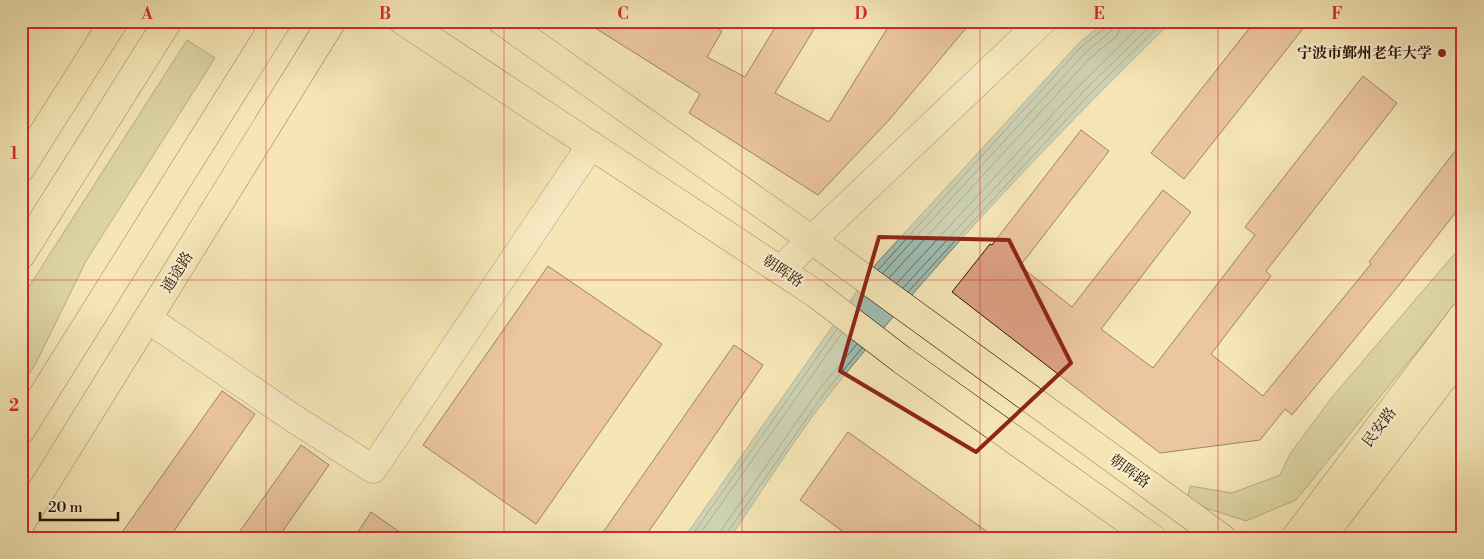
<svg xmlns="http://www.w3.org/2000/svg" width="1484" height="559" font-family="'Libre Bodoni','Noto Serif SC',serif">
<style>
.green{fill:#bec48c;stroke:#746a46}
.water{fill:#9dbeb4;stroke:#6f796c}
.lines{fill:none;stroke-linecap:round;stroke-linejoin:round}
.shore{stroke:#63685a;stroke-width:1}
.building{fill:#dea186;stroke:#291100}
.minor-casing{stroke:#5c462e;stroke-width:29}
.major-casing{stroke:#291100;stroke-width:29}
.minor{stroke:#f8efd0;stroke-width:28}
.major{stroke:#f5e6b6;stroke-width:28}
.marked{fill:none;stroke:#8f2418;stroke-width:4;stroke-linejoin:round}
.grid{fill:none;stroke:#d62828;stroke-width:1;stroke-opacity:0.55}
.poi-dot{fill:#8f2418;stroke:#f8efd0;stroke-width:2}
.labels{text-anchor:middle;stroke-width:4.5;stroke-linejoin:round;paint-order:stroke}
.poi-label{font-size:15px;font-weight:bold;fill:#291100;stroke:#f8efd0;text-anchor:end}
.street-label{font-size:15px;fill:#291100;stroke:#f8efd0}
.neatline{fill:none;stroke:#d62828;stroke-width:2}
.grid-label{font-size:16px;text-anchor:middle;font-weight:bold;fill:#d62828}
</style>
<rect width="100%" height="100%" fill="#f5e6b6"/>
<filter id="stains"><feTurbulence type="fractalNoise" baseFrequency=".004" numOctaves="4"/><feColorMatrix values="0 0 0 0 .2 0 0 0 0 .09 0 0 0 0 .02 0 0 0 .5 -.17"/></filter>
<radialGradient id="worn" r=".72"><stop offset=".6" stop-color="#630" stop-opacity="0"/><stop offset="1" stop-color="#630" stop-opacity=".3"/></radialGradient>
<g class="green">
<polygon points="187,40 215,58 86,261 36,363 21,387 21,299"/>
<polygon points="1463,244 1463,293 1424,343 1296,500 1246,521 1187,502 1190,486 1232,493 1280,475 1290,454 1333,396"/>
</g>
<path class="water" d="M1105 21H1172C1052 138 936 261 831 392 795 438 763 489 730 538H684L876 264 1077 45Z"/>
<g class="lines">
<g class="shore">
<polyline points="878,270 1080,48 1106,27 1108,21"/>
<polyline points="883,273 1085,53 1111,31 1114,21"/>
<polyline points="889,278 1090,58 1117,36 1122,21"/>
<polyline points="897,283 1078,87 1145,21"/>
<polyline points="903,288 1083,92 1155,21"/>
<polyline points="908,292 1088,96 1164,21"/>
<polyline points="690,538 837,329"/>
<polyline points="697,538 842,333"/>
<polyline points="720,538 722,529 821,387 857,344"/>
<polyline points="726,538 727,533 826,391 862,348"/>
</g>
</g>
<g class="building">
<polygon points="584,21 706,21 722,31 707,57 745,77 779,21 819,21 775,93 829,122 892,21 972,21 889,120 818,195 689,113 700,94"/>
<polygon points="1255,21 1309,21 1184,179 1151,153"/>
<polygon points="1363,76 1397,103 1266,271 1271,276 1211,354 1263,396 1371,264 1369,262 1463,141 1463,203 1399,285 1292,415 1285,409 1260,440 1160,453 952,292 990,244 992,245 1081,130 1109,151 1020,266 1072,307 1163,190 1191,212 1101,329 1153,368 1255,235 1245,227"/>
<polygon points="548,266 662,344 536,524 423,445"/>
<polygon points="734,345 763,365 663,511 644,538 599,538"/>
<polygon points="222,391 255,414 169,538 118,538"/>
<polygon points="848,432 996,538 852,538 800,500"/>
<polygon points="301,445 329,465 278,538 235,538"/>
<polygon points="371,512 408,538 354,538"/>
</g>
<g class="lines">
<g class="minor-casing">
<g id="minor">
<polyline points="780,270 1042,21"/>
<polyline points="148,319 293,418 373,469 591,145"/>
</g>
</g>
<g class="major-casing">
<g id="major">
<polyline points="403,21 816,294 902,360 1152,538"/>
<polyline points="502,21 812,240 1222,538"/>
<polyline points="21,168 114,21"/>
<polyline points="21,255 168,21"/>
<polyline points="21,430 277,21"/>
<polyline points="21,523 332,21"/>
<polyline points="1295,538 1463,316"/>
<polyline points="1321,538 1463,352"/>
</g>
</g>
<use href="#minor" class="minor"/>
<use href="#major" class="major"/>
</g>
<path d="M0 0H1484V559H0ZM879 237 1009 240 1071 363 976 452 840 371Z" fill="#f5e6b6" fill-opacity=".55" fill-rule="evenodd"/>
<path class="marked" d="M879 237 1009 240 1071 363 976 452 840 371Z"/>
<path class="grid" d="M266 21V538M504 21V538M742 21V538M980 21V538M1218 21V538M21 280H1463"/>
<circle class="poi-dot" cx="1442" cy="53" r="5"/>
<g class="labels">
<g class="poi-label">
<text x="1432" y="58">宁波市鄞州老年大学</text>
</g>
<g class="street-label">
<text transform="translate(783 271) rotate(34)" y="5">朝晖路</text>
<text transform="translate(177 272) rotate(-58)" y="5">通途路</text>
<text transform="translate(1379 427) rotate(-53)" y="5">民安路</text>
<text transform="translate(1130 471) rotate(36)" y="5">朝晖路</text>
</g>
</g>
<rect width="1484" height="559" fill="none" stroke="#f5e6b6" stroke-width="55"/>
<path d="M40 512v8h78v-8" fill="none" stroke="#291100" stroke-width="2.5"/>
<text x="48" y="512" font-size="15" fill="#291100" stroke="#f8efd0" stroke-width="4" paint-order="stroke">20 m</text>
<rect x="28" y="28" width="1428" height="504" class="neatline"/>
<g class="grid-label">
<text x="147" y="19">A</text>
<text x="385" y="19">B</text>
<text x="623" y="19">C</text>
<text x="861" y="19">D</text>
<text x="1099" y="19">E</text>
<text x="1337" y="19">F</text>
<text x="14" y="159">1</text>
<text x="14" y="411">2</text>
</g>
<rect width="100%" height="100%" filter="url(#stains)"/>
<rect width="100%" height="100%" fill="url(#worn)"/>
</svg>
